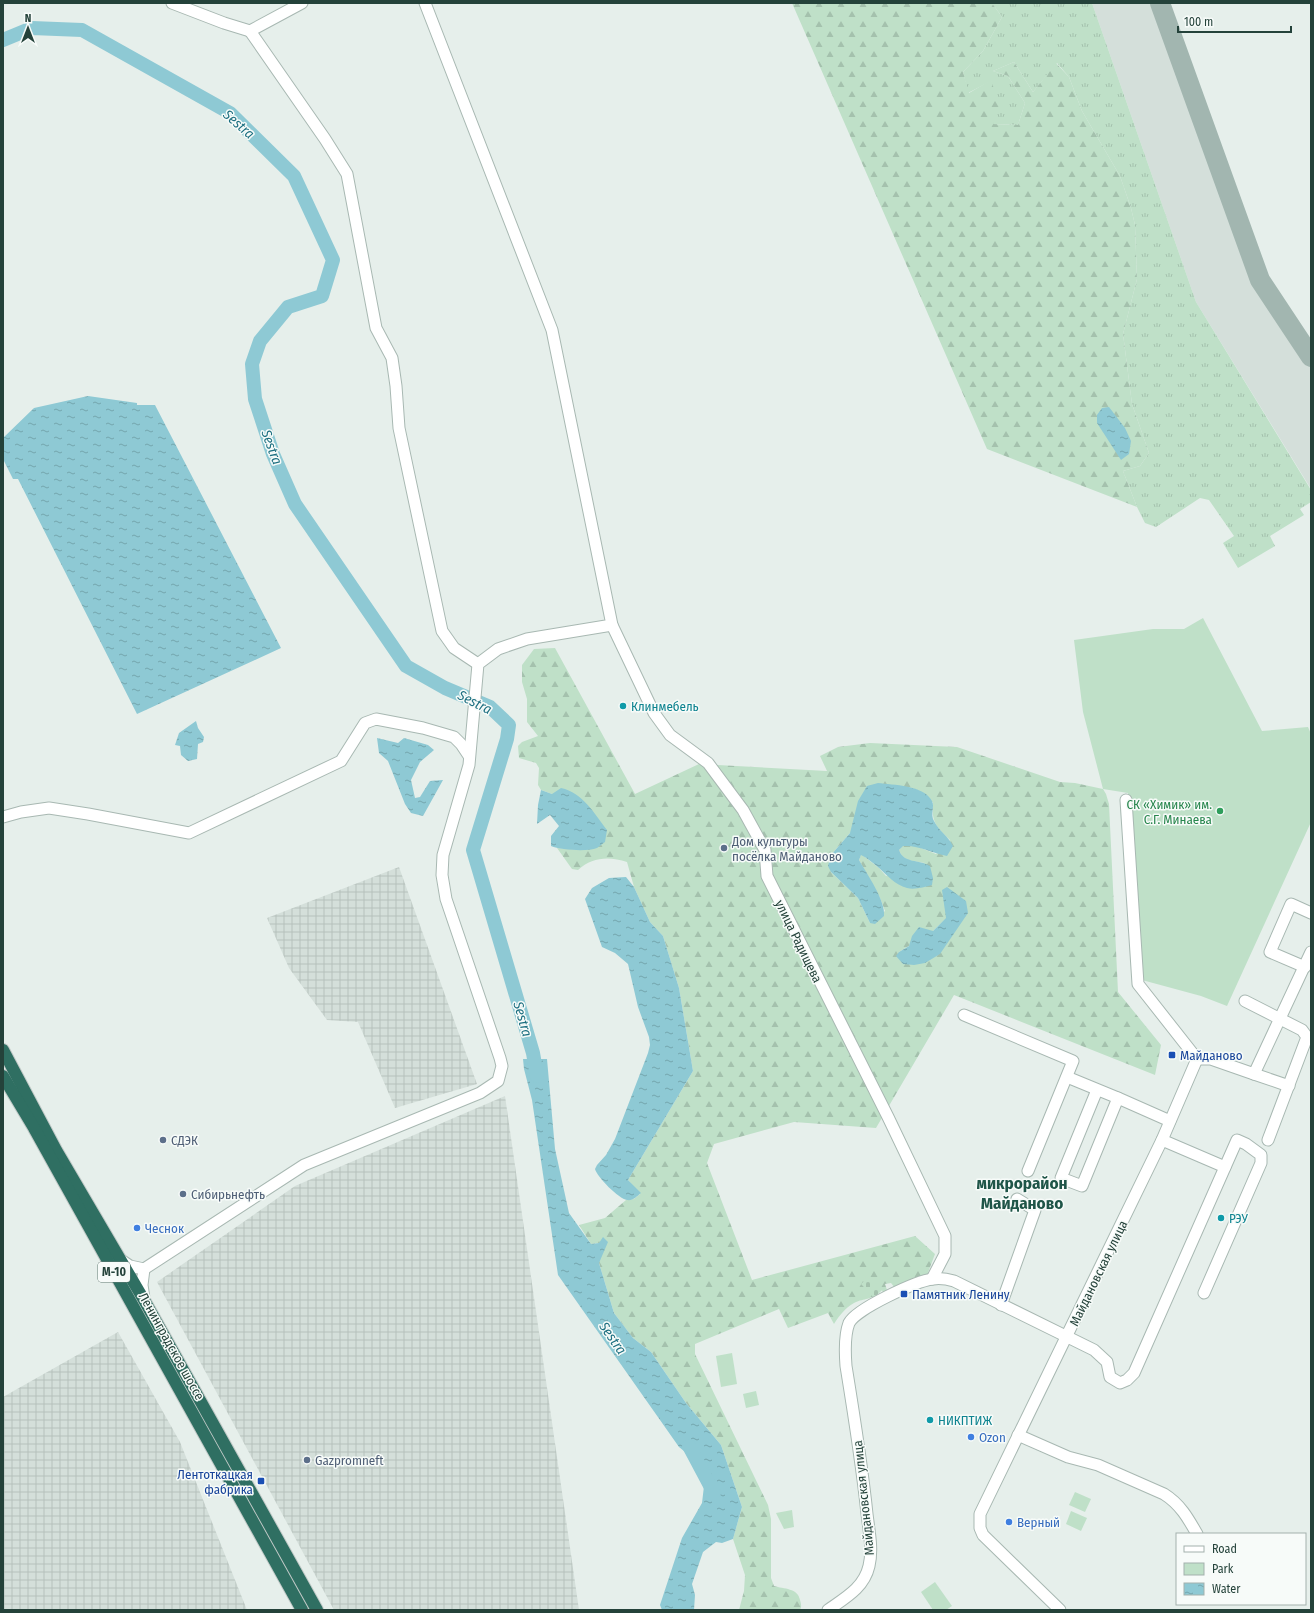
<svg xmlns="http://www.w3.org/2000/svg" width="1314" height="1613" font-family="'Fira Sans Condensed',sans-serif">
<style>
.built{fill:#d4dfda}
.industrial{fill:url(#industrial-grid)}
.grass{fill:url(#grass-tufts)}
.forest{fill:url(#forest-firs);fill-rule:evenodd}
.cemetery{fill:url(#cemetery-stones)}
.park{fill:#bfe0c8}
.water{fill:url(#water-ripples)}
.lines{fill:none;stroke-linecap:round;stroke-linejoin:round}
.river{stroke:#8ec9d4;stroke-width:14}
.taxiway{stroke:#a2b6b0;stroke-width:20}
.minor-casing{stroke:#a8b8b2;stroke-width:13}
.highway-casing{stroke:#c2cac8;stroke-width:14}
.minor{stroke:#fff;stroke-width:11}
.highway{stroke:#2f6f62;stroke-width:12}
.culture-dot{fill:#0f9aa8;stroke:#f7fbf9;stroke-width:1.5}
.leisure-dot{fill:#2e9e5b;stroke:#f7fbf9;stroke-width:1.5}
.service-dot{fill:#5c6f8a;stroke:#f7fbf9;stroke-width:1.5}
.transit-dot{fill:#1a4fb4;stroke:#f7fbf9;stroke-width:1.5}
.shop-dot{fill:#3f7fe0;stroke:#f7fbf9;stroke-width:1.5}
.labels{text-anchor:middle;stroke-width:3;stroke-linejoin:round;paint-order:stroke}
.shield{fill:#f7fbf9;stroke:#637a73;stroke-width:1}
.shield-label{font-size:12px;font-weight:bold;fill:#24423a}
.culture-label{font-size:13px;fill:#0d838f;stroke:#f7fbf9;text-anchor:start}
.leisure-label{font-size:13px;fill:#27864d;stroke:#f7fbf9;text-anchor:end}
.service-label{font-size:13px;fill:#4e5e75;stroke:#f7fbf9;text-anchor:start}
.street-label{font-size:13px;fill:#24423a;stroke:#f7fbf9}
.transit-label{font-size:13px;fill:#164399;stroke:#f7fbf9;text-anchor:start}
.shop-label{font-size:13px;fill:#366cbe;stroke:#f7fbf9;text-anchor:start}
.water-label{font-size:14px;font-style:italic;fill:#1c6f80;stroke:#f7fbf9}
.district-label{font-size:17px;font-weight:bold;fill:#1f5548;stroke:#f7fbf9}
</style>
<defs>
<pattern id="industrial-grid" width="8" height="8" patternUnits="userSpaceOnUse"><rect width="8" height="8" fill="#d4dfda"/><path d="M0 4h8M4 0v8" fill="none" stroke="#b6c1bc"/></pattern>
<pattern id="grass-tufts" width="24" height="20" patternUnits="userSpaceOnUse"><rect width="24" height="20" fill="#bfe0c8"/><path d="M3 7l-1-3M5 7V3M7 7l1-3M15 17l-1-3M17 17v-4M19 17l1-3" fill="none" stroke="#a4c1ad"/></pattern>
<pattern id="forest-firs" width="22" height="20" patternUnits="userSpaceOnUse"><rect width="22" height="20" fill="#bfe0c8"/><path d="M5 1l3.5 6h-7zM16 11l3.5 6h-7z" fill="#a4c1ad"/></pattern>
<pattern id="cemetery-stones" width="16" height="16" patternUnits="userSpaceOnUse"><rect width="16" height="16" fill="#bfe0c8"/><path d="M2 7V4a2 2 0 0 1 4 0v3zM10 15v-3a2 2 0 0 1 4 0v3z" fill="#a4c1ad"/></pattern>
<pattern id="water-ripples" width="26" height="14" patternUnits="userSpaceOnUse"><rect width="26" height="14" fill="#8ec9d4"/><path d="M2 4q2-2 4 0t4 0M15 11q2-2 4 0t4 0" fill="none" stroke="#74a5ad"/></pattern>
</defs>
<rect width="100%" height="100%" fill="#e6efeb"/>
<polygon class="built" points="1092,3 1160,3 1260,280 1311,357 1311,489 1196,302"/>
<g class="industrial">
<polygon points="399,867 477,1084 395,1108 358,1022 327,1020 289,968 267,918"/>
<polygon points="505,1096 579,1610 334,1610 157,1282 295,1186"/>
<polygon points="118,1332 180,1442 247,1610 3,1610 3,1397"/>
</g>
<polygon class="grass" points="992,3 1092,3 1196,302 1311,490 1311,502 1300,509 1304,515 1270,536 1275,546 1238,568 1223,543 1234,536 1209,500 1200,498 1156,527 1145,523 1137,507 1123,471 1140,466 1149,453 1132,404 1123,334 1137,279 1135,225 1131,208 1120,176 1082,111 1069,77 1057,63 1033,92 1014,62 993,71 1008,76 1025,103 1018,125 993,124 991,81 968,93 963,72 983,51 1002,17"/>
<g class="forest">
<polygon points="792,3 992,3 1002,17 983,51 963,72 969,93 991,80 1000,107 993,124 1018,125 1025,103 1008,76 993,71 1014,62 1033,92 1056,63 1069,77 1082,111 1120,176 1131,208 1135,225 1137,279 1123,334 1132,404 1149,453 1140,466 1123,471 1137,507 987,449"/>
<path d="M555 648 635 794 699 764 827 771 820 756 838 747 870 743 957 747 1060 782 1075 783 1103 789 1106 794 1109 804 1118 992 1161 1045 1155 1075 954 995 876 1128 794 1122 714 1144 707 1163 752 1280 915 1236 935 1254 926 1278 895 1288 891 1283 885 1284 887 1290 883 1293 882 1290C869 1302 866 1297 854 1303 845 1308 839 1316 834 1324L828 1313 788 1328 779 1309 695 1344V1354L768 1505 771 1519V1578L774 1586C784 1589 798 1588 800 1600 801 1604 802 1606 800 1610H739L744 1591 745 1575 733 1539 742 1507 721 1445 686 1403 651 1352 633 1338 614 1313 599 1263V1243L591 1244 579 1225 605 1218 626 1200 634 1199 640 1194 628 1180 693 1071 679 988 663 936 650 922 634 887 627 862C609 856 592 857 578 870L572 869 557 848 583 850 552 794 541 790 538 785 539 768 536 763 519 758 518 746 522 742 538 736 527 722V699L522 682V665L534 649ZM933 802C931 822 936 827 950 840L936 854 916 846 903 845 899 850C903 862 914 861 925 863L886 876 879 868 861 854 859 860 880 898 885 911 870 923 858 898 831 872V855L850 833ZM946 918 903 964 899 952 933 931Z"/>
</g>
<polygon class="cemetery" points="869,1277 882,1290 874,1298 861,1284"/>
<g class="park">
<polygon points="1203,618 1262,731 1308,727 1311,734 1311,822 1227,1006 1201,996 1142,980 1128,793 1103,789 1083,712 1074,640 1153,629 1184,629"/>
<polygon points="732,1353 737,1384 721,1387 716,1356"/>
<polygon points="756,1391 759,1405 746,1408 743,1394"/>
<polygon points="1075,1492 1091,1499 1085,1512 1069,1505"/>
<polygon points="792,1510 794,1527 784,1529 776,1513"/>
<polygon points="1071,1511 1087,1518 1081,1531 1066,1524"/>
<polygon points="935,1582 952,1606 946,1610 933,1610 921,1592"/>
</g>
<g class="water">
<polygon points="88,396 137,403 137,405 155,405 281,648 137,714 18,479 13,479 3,459 3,438 34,408"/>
<polygon points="1109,407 1125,428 1131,441 1129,454 1121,460 1097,423 1097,415 1102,408"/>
<polygon points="196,721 198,728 204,737 203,742 198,744 197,759 188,761 181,755 180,746 175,745 179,733"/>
<polygon points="377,738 398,743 404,738 428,745 434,750 420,762 411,780 415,798 420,797 430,781 443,780 423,816 411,813 405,804 388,761 379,753"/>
<path d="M878 783C893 785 924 785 932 801 935 807 930 814 934 821 939 831 948 836 953 846L947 856C932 853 919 845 903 846L899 850C904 864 919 859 930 866L933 878 932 885C924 887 915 890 907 888 895 885 887 875 879 868 873 863 867 858 861 855L859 860C867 874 886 901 884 916L875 924 870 923 858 898 831 872 828 866 831 855 850 833 858 801 867 786Z"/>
<path d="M561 788C583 793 594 813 607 830L605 842C602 844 600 846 597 848 587 852 561 850 551 846V836L559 826 550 815 537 824 538 805 541 790 552 794Z"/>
<path d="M626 877 634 887 650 922 663 936 679 988 693 1071 628 1180 641 1193C636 1197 633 1201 627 1200 619 1199 597 1177 595 1169L597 1165 606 1155 615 1139 648 1053 650 1045 649 1037 638 1007 628 964 615 953 602 947 585 899 592 888 609 878Z"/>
<polygon points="947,887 966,901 968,913 940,954 925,963 914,965 903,964 896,956 899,952 909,946 912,936 919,927 933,931 946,918 942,890"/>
<polygon points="523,1059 547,1059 555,1149 569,1213 591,1244 599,1243 603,1237 608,1242 599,1263 614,1313 633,1338 651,1352 686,1403 721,1445 742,1507 733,1539 722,1543 716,1542 703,1552 692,1584 695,1595 694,1610 662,1610 660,1605 682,1538 702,1503 706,1469 679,1447 558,1275 532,1100 524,1069"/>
</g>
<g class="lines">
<g class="river">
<polyline points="3,40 32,28 82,30 230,113 294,176 333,260 322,296 288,307 260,341 252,364 255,399 273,454 295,504 406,666 445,688 490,707 509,725 507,739 473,850 533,1053 537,1076"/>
<polyline points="689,1446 714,1493"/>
</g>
<polyline class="taxiway" points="1160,3 1260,280 1311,357"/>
<g class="minor-casing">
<g id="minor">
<polyline points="172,3 224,23 250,31 302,3"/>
<polyline points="250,31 325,139 347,174 376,328 392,358 396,386 399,428 442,631 454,648 478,664"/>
<polyline points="612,625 654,713 670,735 708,763 743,810 765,850 767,876 888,1117 945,1236 945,1254 932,1279"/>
<polyline points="1126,800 1138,984 1197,1059"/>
<polyline points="3,817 21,812 49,808 88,814 189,833 341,761 365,723 376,719 423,728 454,737 461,744 469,756"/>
<polyline points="1305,967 1270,952 1291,904 1311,913"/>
<polyline points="1245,1001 1302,1030 1307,1037 1268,1140"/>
<polyline points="964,1015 1073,1061 1028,1171"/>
<polyline points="1197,1059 1211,1059 1254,1074 1311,952"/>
<polyline points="1254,1074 1289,1086"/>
<polyline points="1067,1077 1118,1098 1082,1186 1061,1178 1097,1090"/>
<polyline points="1118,1098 1170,1121"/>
<polyline points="1162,1140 1225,1167"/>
<polyline points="121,1260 130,1266 144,1269 304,1165 480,1093 498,1081 502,1066 500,1058 446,899 442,875 443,855 469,765 478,664 498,649 527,639 612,625 552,330 425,3"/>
<polyline points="144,1269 142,1285 144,1298"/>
<polyline points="1001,1305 1035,1210 1017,1199"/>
<path d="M1018 1435 1068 1457 1098 1465 1164 1494C1180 1504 1188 1518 1197 1534"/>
<path d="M828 1610C845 1598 864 1588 869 1566 873 1550 869 1531 867 1514 862 1465 854 1415 846 1366 845 1353 844 1336 849 1323 856 1309 916 1281 933 1279 940 1278 947 1279 954 1281L1094 1350 1107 1362 1110 1377 1120 1383 1127 1380 1134 1373 1237 1140 1246 1144 1261 1155V1163L1204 1293"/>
<polyline points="1060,1610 983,1535 980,1528 980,1514 1162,1140 1197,1059"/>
</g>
</g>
<g class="highway-casing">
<g id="highway">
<polyline points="3,1050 56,1150 144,1300 317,1610"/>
<polyline points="3,1076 34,1128 302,1610"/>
</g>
</g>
<use href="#minor" class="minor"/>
<use href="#highway" class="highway"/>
</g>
<g class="culture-dot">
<circle cx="623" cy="706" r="4"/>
<circle cx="1221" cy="1218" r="4"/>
<circle cx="930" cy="1420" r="4"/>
</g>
<circle class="leisure-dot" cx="1220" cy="811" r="4"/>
<g class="service-dot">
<circle cx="724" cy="848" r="4"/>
<circle cx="163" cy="1140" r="4"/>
<circle cx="183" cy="1194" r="4"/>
<circle cx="307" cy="1460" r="4"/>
</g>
<g class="transit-dot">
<rect x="1168" y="1051" width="8" height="8" rx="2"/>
<rect x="900" y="1290" width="8" height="8" rx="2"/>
<rect x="257" y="1477" width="8" height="8" rx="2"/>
</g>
<g class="shop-dot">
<circle cx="137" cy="1228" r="4"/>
<circle cx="971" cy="1437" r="4"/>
<circle cx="1009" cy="1522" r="4"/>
</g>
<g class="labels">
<rect class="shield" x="98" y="1262" width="32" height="20" rx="3"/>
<g class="shield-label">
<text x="114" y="1276">М-10</text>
</g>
<g class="culture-label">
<text x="631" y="711">Клинмебель</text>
<text x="1229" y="1223">РЭУ</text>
<text x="938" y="1425">НИКПТИЖ</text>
</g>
<g class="leisure-label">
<text x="1212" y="809">СК «Химик» им.<tspan x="1212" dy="15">С.Г. Минаева</tspan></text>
</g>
<g class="service-label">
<text x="732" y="846">Дом культуры<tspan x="732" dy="15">посёлка Майданово</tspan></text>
<text x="171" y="1145">СДЭК</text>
<text x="191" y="1199">Сибирьнефть</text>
<text x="315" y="1465">Gazpromneft</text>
</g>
<g class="street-label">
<text transform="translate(799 941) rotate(64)" y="5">улица Радищева</text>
<text transform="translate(1098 1273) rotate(-64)" y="5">Майдановская улица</text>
<text transform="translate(172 1346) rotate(61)" y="5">Ленинградское шоссе</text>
<text transform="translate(863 1498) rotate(-96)" y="5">Майдановская улица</text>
</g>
<g class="transit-label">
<text x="1180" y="1060">Майданово</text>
<text x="912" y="1299">Памятник Ленину</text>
<text x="253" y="1479" text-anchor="end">Лентоткацкая<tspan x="253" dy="15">фабрика</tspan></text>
</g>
<g class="shop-label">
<text x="145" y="1233">Чеснок</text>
<text x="979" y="1442">Ozon</text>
<text x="1017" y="1527">Верный</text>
</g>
<g class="water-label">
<text transform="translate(239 124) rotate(41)" y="5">Sestra</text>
<text transform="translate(272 447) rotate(70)" y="5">Sestra</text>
<text transform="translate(475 702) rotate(27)" y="5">Sestra</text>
<text transform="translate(523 1019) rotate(74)" y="5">Sestra</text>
<text transform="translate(613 1338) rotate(55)" y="5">Sestra</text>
</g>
<g class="district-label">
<text x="1022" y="1189">микрорайон<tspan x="1022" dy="20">Майданово</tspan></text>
</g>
</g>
<rect width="1314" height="1613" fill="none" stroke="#24423a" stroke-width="8"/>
<rect x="1176" y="1533" width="130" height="72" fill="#f7fbf9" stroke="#a3b1ad"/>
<rect x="1184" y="1546" width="20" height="6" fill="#ffffff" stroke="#a3b1ad"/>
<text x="1212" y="1553" font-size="12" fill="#24423a">Road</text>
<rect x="1184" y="1563" width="20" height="12" fill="#bfe0c8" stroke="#a3b1ad"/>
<text x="1212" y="1573" font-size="12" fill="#24423a">Park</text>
<rect x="1184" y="1583" width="20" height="12" fill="url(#water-ripples)" stroke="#a3b1ad"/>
<text x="1212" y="1593" font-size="12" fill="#24423a">Water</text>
<g transform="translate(28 28)" stroke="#f7fbf9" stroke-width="3" paint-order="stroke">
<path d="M0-3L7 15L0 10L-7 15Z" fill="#24423a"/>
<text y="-6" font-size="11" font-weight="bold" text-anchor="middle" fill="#24423a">N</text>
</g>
<path d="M1178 26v6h113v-6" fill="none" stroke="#24423a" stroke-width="2"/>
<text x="1184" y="26" font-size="12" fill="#24423a" stroke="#f7fbf9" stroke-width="3" paint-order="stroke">100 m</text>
</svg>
